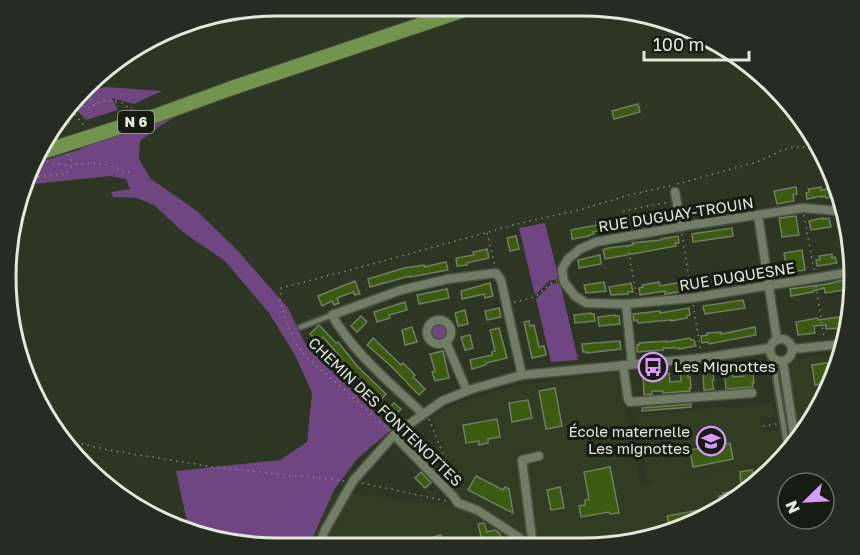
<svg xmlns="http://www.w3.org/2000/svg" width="860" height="555" font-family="'Golos Text',sans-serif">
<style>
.built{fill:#303d22}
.green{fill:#6f4582}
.water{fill:#2a003a}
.building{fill:#3c5b0f;stroke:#717d66;stroke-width:1.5}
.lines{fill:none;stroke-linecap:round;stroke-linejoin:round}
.service-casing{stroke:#4a5241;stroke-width:8}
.minor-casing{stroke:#4a5241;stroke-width:11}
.primary-casing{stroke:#4a5241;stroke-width:16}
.path{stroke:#838c7b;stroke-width:1.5;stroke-dasharray:1.5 4.5;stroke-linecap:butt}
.service{stroke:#717d66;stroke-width:4.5}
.minor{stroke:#717d66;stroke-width:8}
.primary{stroke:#73944d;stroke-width:14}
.labels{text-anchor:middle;stroke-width:6;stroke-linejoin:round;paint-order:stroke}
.shield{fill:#171c13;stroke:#a5aca0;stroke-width:1.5}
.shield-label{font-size:14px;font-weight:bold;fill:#e2e9dc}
.street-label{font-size:15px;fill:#e2e9dc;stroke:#171c13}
.poi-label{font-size:15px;fill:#e2e9dc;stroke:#171c13;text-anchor:start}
.rim{fill:none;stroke:#e2e9dc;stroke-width:3}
</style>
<rect width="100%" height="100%" fill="#2c3622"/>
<g class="built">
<polygon points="841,352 839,365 795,442 783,362"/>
<polygon points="618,372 640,484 652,482 646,477 643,458 647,455 646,451 641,449 635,415 773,403 776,417 760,419 763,432 779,429 786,457 782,460 665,480 780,462 702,521 600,548 310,547 312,539 334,490 460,508 433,418 454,405 511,386"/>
</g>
<g class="green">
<polygon points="106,87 162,91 134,104 112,98 118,110 86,120 71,104 65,110 70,123 57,135 50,133 62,112 84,91"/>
<polygon points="183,112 160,126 140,141 139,159 151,179 197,211 238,251 288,308 306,345 392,429 357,459 334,490 312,539 310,547 242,547 189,531 176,471 280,460 307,442 312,393 296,357 269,313 225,261 183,232 154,205 137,198 113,197 111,192 130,189 126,179 110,176 24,185 27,174 32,164 78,150 102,137"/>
<polygon points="545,223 559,279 549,281 535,295 519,228"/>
<polygon points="560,282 578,360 551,362 536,299 551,284"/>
<circle cx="439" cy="332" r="9"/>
</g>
<polygon class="water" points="619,534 621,543 600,548 553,548 553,542"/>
<g class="building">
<polygon points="638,104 640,112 614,119 612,111"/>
<polygon points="796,187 797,194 793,195 794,201 777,204 774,191"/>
<polygon points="821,187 821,190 833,188 834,197 826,198 825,196 822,197 822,196 807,199 806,193 809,192 808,189"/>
<polygon points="735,199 737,209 686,217 684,207"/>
<polygon points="671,209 673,221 628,228 626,225 615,227 615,228 593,232 594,234 589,235 589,236 572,239 571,230 597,225 596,221"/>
<polygon points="796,216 799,235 782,237 779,218"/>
<polygon points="823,218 823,219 829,218 831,227 811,230 809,221"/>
<polygon points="732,228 733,236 693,242 692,234"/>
<polygon points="516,236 519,249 510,251 507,238"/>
<polygon points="678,236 679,243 675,243 676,246 605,259 603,250 608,248 633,245 632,243 661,240 661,239"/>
<polygon points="487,249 489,258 467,263 467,265 457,266 456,258 474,255 473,252"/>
<polygon points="802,250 805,270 788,273 784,253"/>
<polygon points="832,254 832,258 835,257 837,263 817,266 816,260 820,260 819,256"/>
<polygon points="600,255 601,264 579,268 578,260"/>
<polygon points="446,262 448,270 410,277 410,276 370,287 368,279 404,268 424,265 424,267"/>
<polygon points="732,271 732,273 739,272 740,280 727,283 727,282 714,284 714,285 700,286 699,278 712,275 713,276 725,274 725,273"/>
<polygon points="843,280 843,281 849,280 850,289 825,293 824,288 813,291 813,292 791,296 790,289 827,284"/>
<polygon points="355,281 360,294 355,295 353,292 337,298 339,303 334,305 332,301 322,306 318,296"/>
<polygon points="604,282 606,291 586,293 584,285"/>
<polygon points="659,282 660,286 682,282 682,283 685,283 686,289 683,290 683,291 665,294 665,291 640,295 639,288 643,287 642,285"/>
<polygon points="490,283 493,296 485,298 484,294 462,299 461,291"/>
<polygon points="631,283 633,292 628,292 628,294 611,295 609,287"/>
<polygon points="447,289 449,298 419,304 417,295"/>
<polygon points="743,300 745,308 705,314 703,306"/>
<polygon points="405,302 407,310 389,315 390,318 377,322 374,312"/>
<polygon points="499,308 501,317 487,320 485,311"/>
<polygon points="689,308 690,315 687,316 687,318 671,321 671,320 638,323 637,320 634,321 633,314 660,311 660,313"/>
<polygon points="465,310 468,324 458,326 455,313"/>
<polygon points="591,313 591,314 594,314 595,321 575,323 574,315"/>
<polygon points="615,315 615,316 619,316 620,324 599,326 598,317"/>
<polygon points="361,316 367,322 357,332 351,326"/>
<polygon points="846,316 845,326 841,327 842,328 826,329 826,325 814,326 815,333 798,335 796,322 817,318 818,320"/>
<polygon points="529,321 530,326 534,325 539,347 544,346 546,355 532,358 524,322"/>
<polygon points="319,325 336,343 338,342 358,367 386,394 381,400 340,360 342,359 323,337 317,341 310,334"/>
<polygon points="412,327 417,342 405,345 402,330"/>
<polygon points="755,327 756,335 709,344 708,342 702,343 701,336 707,335 707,333 721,332 721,334"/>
<polygon points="499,328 507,358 486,363 486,365 472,369 470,360 492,355 492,352 495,351 490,330"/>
<polygon points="470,335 473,348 465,350 461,337"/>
<polygon points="373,338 401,365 403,363 415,375 413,377 425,389 419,395 391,366 367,345"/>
<polygon points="690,338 691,340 694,340 696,346 679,349 679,348 663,348 663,350 637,352 637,345 639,345 639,343 666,341 666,342"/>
<polygon points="620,341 621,349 587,353 587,352 583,352 582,344"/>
<polygon points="443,351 449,378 435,381 432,372 435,371 430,354"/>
<polygon points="833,362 835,374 825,390 821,390 820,384 815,385 812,365"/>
<polygon points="752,366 754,383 752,383 753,387 726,389 724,368 732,368 733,377 744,376 743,367"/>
<polygon points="712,369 714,380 712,381 714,389 704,390 703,371"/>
<polygon points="688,371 688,377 690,377 691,388 689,388 690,391 663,393 663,391 652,391 652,394 644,395 643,375 650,374 651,380 662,379 661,374 669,373 670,382 681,381 680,372"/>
<polygon points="555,388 562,426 546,429 539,391"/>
<polygon points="528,400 532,418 512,422 509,403"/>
<polygon points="394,403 401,409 392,418 385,412"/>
<polygon points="691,404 691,407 642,411 642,408"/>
<polygon points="497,419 500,437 488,439 488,443 479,445 479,441 466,443 463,425"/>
<polygon points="730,443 733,459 693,467 690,450"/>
<polygon points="610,467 619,513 610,514 609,512 581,517 579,506 585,505 585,500 589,499 584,472"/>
<polygon points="752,470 754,481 741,483 740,472"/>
<polygon points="421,472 431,483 425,488 415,478"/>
<polygon points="476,476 503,490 505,487 509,489 513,513 468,490"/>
<polygon points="560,487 564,508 551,510 547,490"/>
<polygon points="744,489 702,521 670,530 667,516 720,506 719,496 723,495 723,493"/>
<polygon points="484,523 487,532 495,530 500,534 502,544 501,545 484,548 478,524"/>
<polygon points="441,535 444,548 424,548 422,540"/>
</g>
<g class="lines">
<g class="service-casing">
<g id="service">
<polyline points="301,327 332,315"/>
<polyline points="775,360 776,380 788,453"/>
</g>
</g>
<g class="minor-casing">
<g id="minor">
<polyline points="675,192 681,227"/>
<polyline points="840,211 803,208 685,226 596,242 580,249 568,259 562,269 564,282 575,296 586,303 626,304 692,298 852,272"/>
<polyline points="758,215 777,340"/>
<polyline points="626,304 632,364"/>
<circle cx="439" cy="332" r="12"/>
<circle cx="781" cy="350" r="11"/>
<polyline points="446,342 467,391"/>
<polyline points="793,349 842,344"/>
<polyline points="783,362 795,441"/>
<polyline points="623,365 628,399 630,402 752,393"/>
<path d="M423 414C392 384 353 353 332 315L401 290 448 279 496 273 501 280 522 375"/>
<polyline points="394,435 453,496 458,503 477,510 517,536 531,548"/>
<polyline points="527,545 532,538 522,460 539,456"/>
<polyline points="319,547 325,530 353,481 394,435 442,401 472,389 522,375 702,358 770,348"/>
<polyline points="507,548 521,545 527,545"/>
</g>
</g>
<g class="primary-casing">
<polyline id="primary" points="39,153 155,116 232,88 473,7"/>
</g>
<g class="path">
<polyline points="91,99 94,106"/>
<polyline points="116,101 116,96"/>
<polyline points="83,125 75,114 73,108 78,105 90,108 102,100 122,103 132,110"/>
<polyline points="68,154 74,165"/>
<polyline points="47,161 62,165 71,165"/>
<path d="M26 178 65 174 73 165C85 163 96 162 108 165 118 168 121 171 132 173"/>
<polyline points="677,184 757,162 783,150 794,147 804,147 823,154"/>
<polyline points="623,211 670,202"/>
<polyline points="804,215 814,270"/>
<polyline points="487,233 495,266"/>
<polyline points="682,234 691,291"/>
<polyline points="628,246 636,294"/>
<polyline points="816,286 824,338"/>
<polyline points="514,302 535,297 551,283 557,281"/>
<polyline points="693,305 701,351"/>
<polyline points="429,419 457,489"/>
<polyline points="763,426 777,424"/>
<polyline points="389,431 347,392 307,358 297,346 285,319 280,300 281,288 354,269 521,223 583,209 629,195 670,186"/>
<polyline points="64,440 109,450 213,467 346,481"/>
<polyline points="362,483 446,501"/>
</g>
<use href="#service" class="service"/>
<use href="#minor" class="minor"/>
<use href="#primary" class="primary"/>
</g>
<defs>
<g id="bus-ring" transform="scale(1.5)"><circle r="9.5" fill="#171c13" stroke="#d99af7" stroke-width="1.5"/><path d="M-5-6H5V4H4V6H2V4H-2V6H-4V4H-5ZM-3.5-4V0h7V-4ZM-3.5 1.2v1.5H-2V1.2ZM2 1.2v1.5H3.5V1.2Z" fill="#d99af7"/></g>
<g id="school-ring" transform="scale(1.5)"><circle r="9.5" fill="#171c13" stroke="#d99af7" stroke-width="1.5"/><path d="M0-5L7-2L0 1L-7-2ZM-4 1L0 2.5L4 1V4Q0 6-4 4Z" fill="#d99af7"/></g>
</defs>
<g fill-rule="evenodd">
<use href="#bus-ring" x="653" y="367"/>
<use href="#school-ring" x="711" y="441"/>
</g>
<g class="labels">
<rect class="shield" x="118" y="111" width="36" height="22" rx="4.5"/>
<g class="shield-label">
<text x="136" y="127">N 6</text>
</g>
<g class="street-label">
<text transform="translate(676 215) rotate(-9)" y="5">RUE DUGUAY-TROUIN</text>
<text transform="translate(737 277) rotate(-9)" y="5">RUE DUQUESNE</text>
<text transform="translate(385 412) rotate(44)" y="5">CHEMIN DES FONTENOTTES</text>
</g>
<g class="poi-label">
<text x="674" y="372">Les Mignottes</text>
<text x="690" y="437" text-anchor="end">École maternelle<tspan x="690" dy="17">Les mignottes</tspan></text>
</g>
</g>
<path d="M0 0H860V555H0ZM277 16H583A261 261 0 0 1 844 277V277A261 261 0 0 1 583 538H277A261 261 0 0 1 16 277V277A261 261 0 0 1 277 16Z" fill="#272c23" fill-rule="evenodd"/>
<path class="rim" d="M277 16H583A261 261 0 0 1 844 277V277A261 261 0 0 1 583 538H277A261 261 0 0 1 16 277V277A261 261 0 0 1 277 16Z"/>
<g transform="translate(806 501) rotate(246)"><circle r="28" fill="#171c13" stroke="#686e63" stroke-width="1.5"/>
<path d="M0-4.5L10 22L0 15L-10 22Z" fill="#d99af7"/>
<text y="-9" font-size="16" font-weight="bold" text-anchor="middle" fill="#e2e9dc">N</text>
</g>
<path d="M644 51v9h105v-9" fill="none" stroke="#e2e9dc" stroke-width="3"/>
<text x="653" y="51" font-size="18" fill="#e2e9dc" stroke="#171c13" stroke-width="4.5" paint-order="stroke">100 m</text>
</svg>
